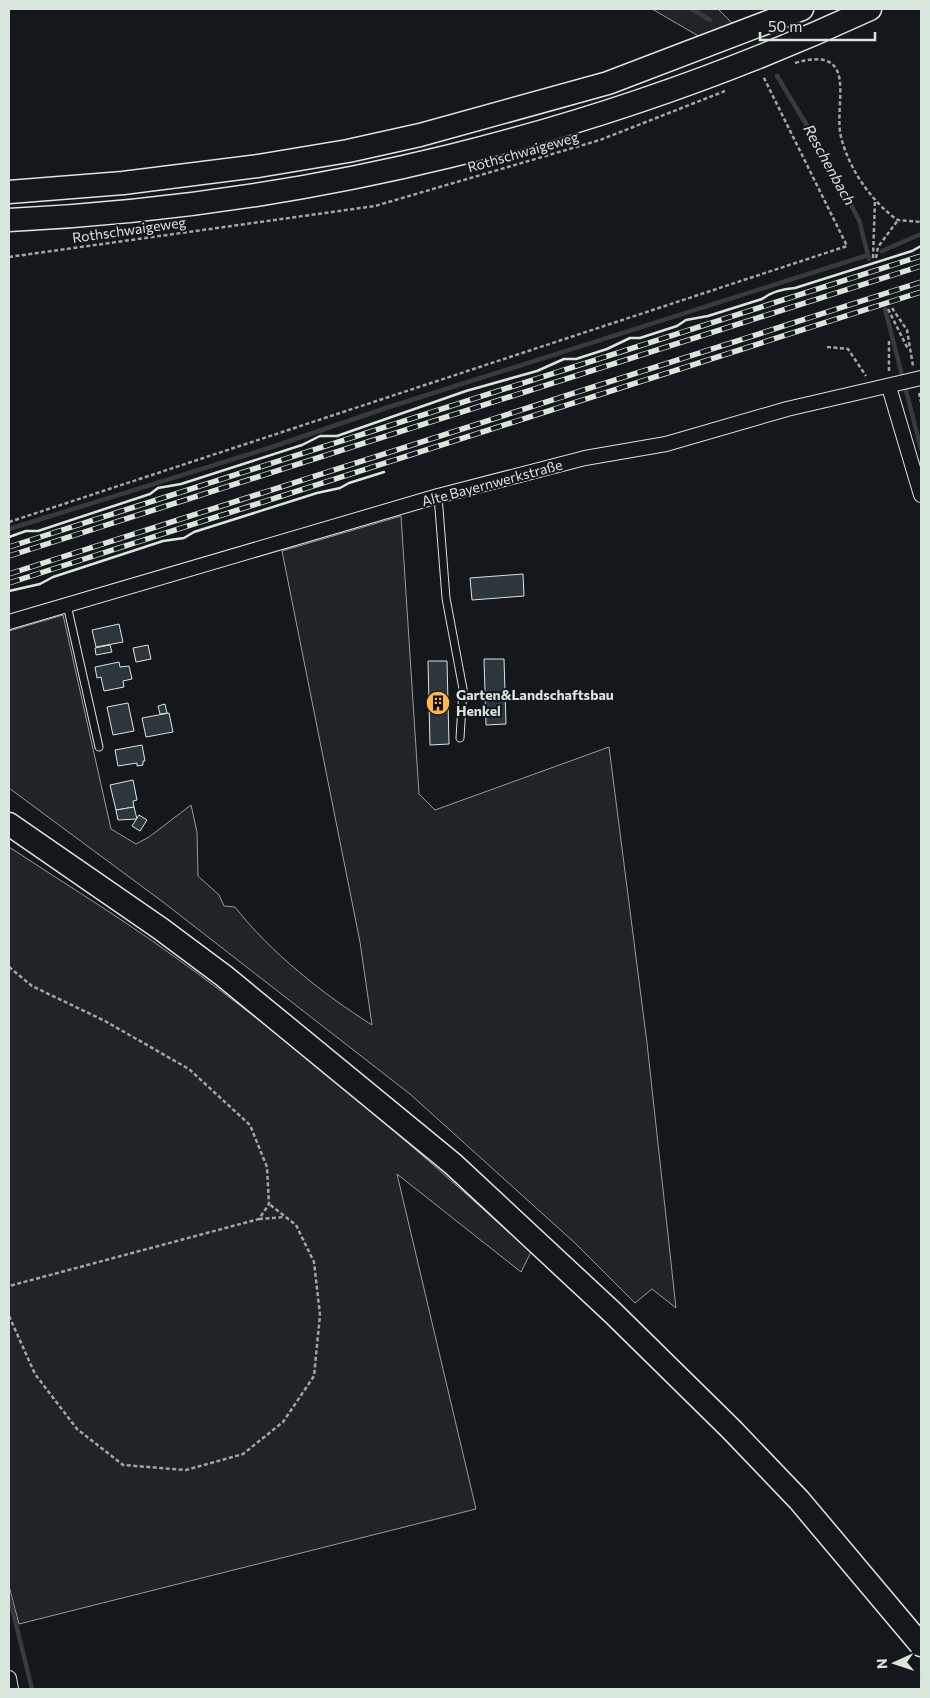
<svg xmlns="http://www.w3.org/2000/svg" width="930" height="1698" font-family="Commissioner,sans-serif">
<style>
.green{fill:#202428;stroke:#939e99}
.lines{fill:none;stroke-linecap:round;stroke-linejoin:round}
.stream{stroke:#363b3e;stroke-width:4.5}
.building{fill:#2c363c;stroke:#d8e6dc}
.service-casing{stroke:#d8e6dc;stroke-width:9}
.minor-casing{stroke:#d8e6dc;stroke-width:16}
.trunk-casing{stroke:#d8e6dc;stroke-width:25}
.path{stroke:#9da8a2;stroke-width:2.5;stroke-dasharray:4 2.5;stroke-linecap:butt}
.service{stroke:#14181c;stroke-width:7}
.minor{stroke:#14181c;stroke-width:14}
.trunk{stroke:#14181c;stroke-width:22}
.rail-casing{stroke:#d8e6dc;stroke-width:5.5}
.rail{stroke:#14181c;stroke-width:4;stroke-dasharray:11;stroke-linecap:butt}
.wall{stroke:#d8e6dc;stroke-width:2.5}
.labels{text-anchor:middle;stroke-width:4;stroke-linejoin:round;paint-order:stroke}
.street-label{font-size:14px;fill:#d8e6dc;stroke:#14181c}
.poi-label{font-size:14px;font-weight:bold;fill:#d8e6dc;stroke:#14181c;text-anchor:start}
.water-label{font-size:15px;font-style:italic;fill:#d8e6dc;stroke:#14181c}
</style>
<rect width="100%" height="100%" fill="#14181c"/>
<g class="green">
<polygon points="652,9 718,9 734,25 702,38"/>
<path d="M401 516 419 794 435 810 609 747 647 1043 676 1308 652 1289 635 1303 575 1243 410 1094 163 902 9 788V631L63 615 111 829 136 844 149 837 191 805 197 832 198 876 219 895 224 906 235 907C271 953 323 994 372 1025L360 942 282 551Z"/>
<path d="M9 847C56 878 105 908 151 940 285 1034 410 1143 531 1252L521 1272 397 1174 476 1509 19 1624 9 1586Z"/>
</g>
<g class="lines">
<g class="stream">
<polyline points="692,9 710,20"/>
<polyline points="777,76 820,147 859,220 869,259"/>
<polyline points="882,251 921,234"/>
<polyline points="885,309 921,449"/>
<polyline points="9,529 269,448 386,408 868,255"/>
<polyline points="9,1596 32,1689"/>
</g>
</g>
<g class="building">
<polygon points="523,574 524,596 472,600 470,578"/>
<polygon points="119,624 123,642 96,647 92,630"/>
<polygon points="110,645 112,652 96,655 95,648"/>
<polygon points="148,645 151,659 136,662 133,648"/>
<polygon points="484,659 504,659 506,724 486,725"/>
<polygon points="428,661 447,661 449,744 430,745"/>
<polygon points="119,662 120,667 129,666 132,679 123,681 124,687 104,691 101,677 97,678 95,667"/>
<polygon points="128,703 134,731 113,735 107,707"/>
<polygon points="165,704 167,713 160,714 158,706"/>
<polygon points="169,713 173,732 146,737 142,718"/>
<polygon points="142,745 145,761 143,761 143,765 137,766 137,763 118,766 115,750"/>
<polygon points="133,780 137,800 133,801 134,807 116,810 110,785"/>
<polygon points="134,807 137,819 118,820 116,810"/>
<polygon points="139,815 147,820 140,831 132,826"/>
</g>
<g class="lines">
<g class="service-casing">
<g id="service">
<polyline points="438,496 446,598 463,689 460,738"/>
<polyline points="67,605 99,747"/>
</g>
</g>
<g class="minor-casing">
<g id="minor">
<polyline points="889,387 921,495"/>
<polyline points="9,622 438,496 585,458 666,444 787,409 921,378"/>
<polyline points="9,1678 11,1689"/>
</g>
</g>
<g class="trunk-casing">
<g id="trunk">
<polyline points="9,192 123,183 258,166 348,151 420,135 608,83 802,9"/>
<path d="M9 220C306 206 600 134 870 9"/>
<polyline points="9,824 161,929 224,976 453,1164 613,1313 731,1429 799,1500 921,1645"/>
</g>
</g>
<g class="path">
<path d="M795 63C861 44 833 104 841 137 849 168 868 196 892 216L898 220 921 222"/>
<polyline points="9,257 375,206 600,140 725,91"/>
<polyline points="873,258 875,200"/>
<polyline points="876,258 878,247 898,220"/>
<polyline points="892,308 907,330 913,366"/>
<polyline points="888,309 908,349"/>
<polyline points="827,347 848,349 866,376"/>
<polyline points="889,371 889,340"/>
<polyline points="919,393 921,402"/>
<polyline points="9,522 847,246 763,76"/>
<polyline points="9,967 32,986 105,1021 189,1069 250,1125 267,1167 269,1204 259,1219 9,1286"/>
<polyline points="259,1219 284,1217"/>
<polyline points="9,1316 35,1374 77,1429 123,1465 186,1470 243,1454 283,1422 314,1376 320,1315 314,1262 296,1225 269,1204"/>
</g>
<use href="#service" class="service"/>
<use href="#minor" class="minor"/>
<use href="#trunk" class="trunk"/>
<g class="rail-casing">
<g id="rail">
<polyline points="9,547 921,256"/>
<polyline points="9,556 921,266"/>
<polyline points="9,574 921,282"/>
<polyline points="9,583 921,292"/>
</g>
</g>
<use href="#rail" class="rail"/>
<g class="wall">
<path d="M9 537 26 531H38L150 494 158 488 181 484 302 445 320 436H337L466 391 537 371 564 359H576L607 349 630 338H640L677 326 686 320 708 316 762 299C772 291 783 289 795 288L912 251 921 246"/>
<polyline points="9,591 40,584 53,577 163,541 184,538 194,532 317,493 340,488 349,483 384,472"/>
</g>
</g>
<defs>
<g id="building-disc" transform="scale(1.25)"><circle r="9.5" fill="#ffb74d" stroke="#14181c"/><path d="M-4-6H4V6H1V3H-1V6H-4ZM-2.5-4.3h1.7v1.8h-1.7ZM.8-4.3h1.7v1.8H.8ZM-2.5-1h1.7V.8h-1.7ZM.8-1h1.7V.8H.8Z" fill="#111"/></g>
</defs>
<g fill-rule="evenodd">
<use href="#building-disc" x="438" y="703"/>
</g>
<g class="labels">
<g class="street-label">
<text transform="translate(523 152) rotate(-16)" y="5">Rothschwaigeweg</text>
<text transform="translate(129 230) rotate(-8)" y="5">Rothschwaigeweg</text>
<text transform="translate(492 483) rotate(-15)" y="5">Alte Bayernwerkstraße</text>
</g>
<g class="poi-label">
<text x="456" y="700">Garten&amp;Landschaftsbau<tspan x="456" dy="16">Henkel</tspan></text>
</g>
<g class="water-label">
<text transform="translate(829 165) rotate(61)" y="5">Reschenbach</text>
</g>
</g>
<rect width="930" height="1698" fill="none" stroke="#d8e6dc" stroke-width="20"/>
<g transform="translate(895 1663) rotate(267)" stroke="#14181c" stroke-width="4" paint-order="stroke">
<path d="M0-4L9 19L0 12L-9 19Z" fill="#d8e6dc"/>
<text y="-8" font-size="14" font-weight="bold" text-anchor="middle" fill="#d8e6dc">N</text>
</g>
<path d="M760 32v8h115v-8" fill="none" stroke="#d8e6dc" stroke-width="2.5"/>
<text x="768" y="32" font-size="15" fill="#d8e6dc" stroke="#14181c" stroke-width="4" paint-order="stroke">50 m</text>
</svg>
